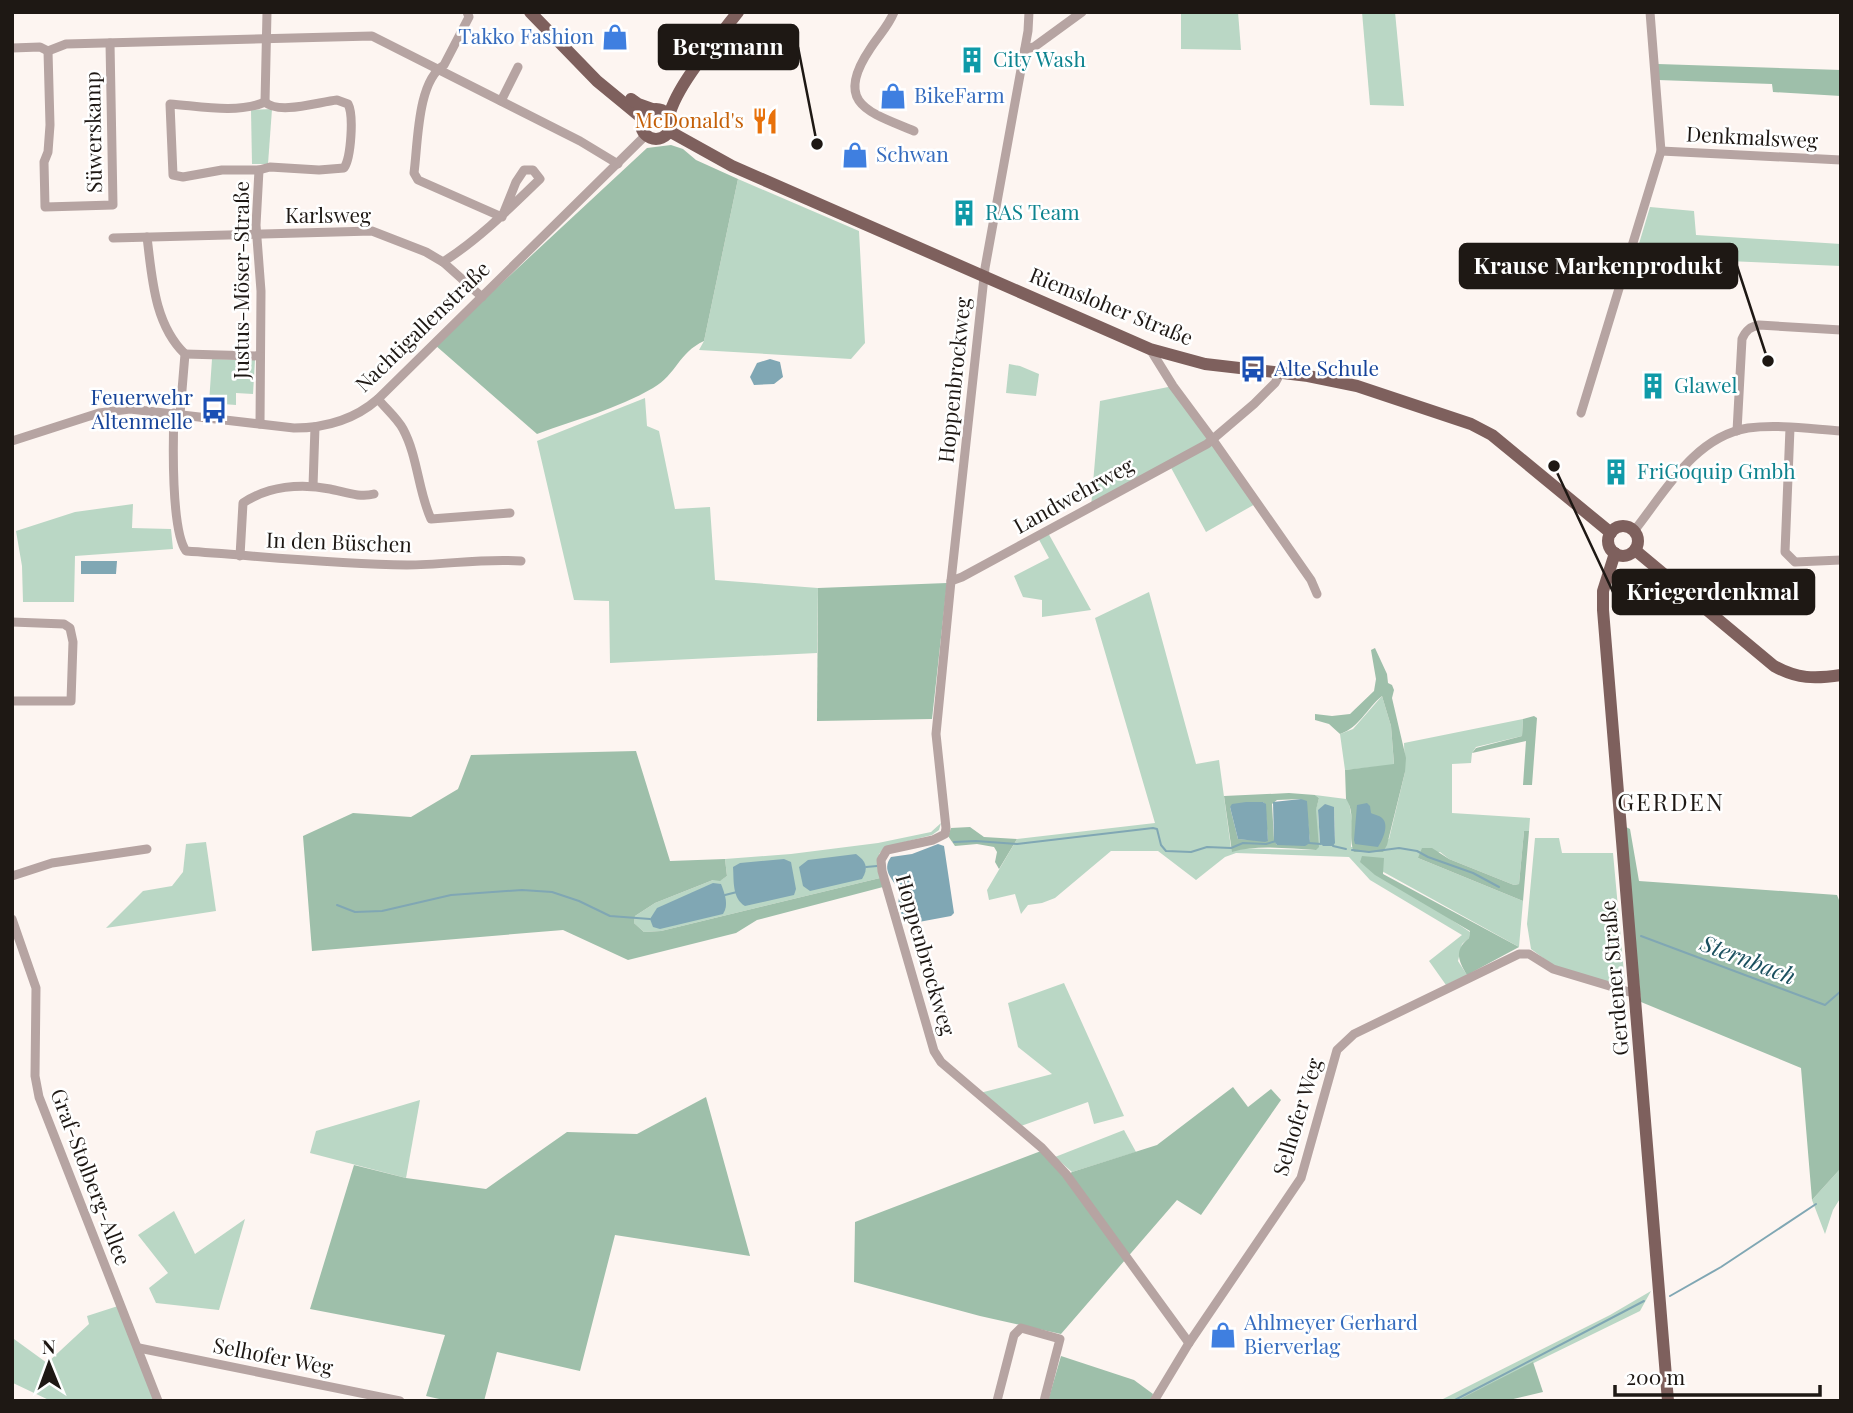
<svg xmlns="http://www.w3.org/2000/svg" width="1853" height="1413" font-family="'Playfair Display',serif">
<style>
.green{fill:#bad7c5;fill-rule:evenodd}
.forest{fill:#9ebfaa;fill-rule:evenodd}
.water{fill:#80a7b4}
.lines{fill:none;stroke-linecap:round;stroke-linejoin:round}
.stream{stroke:#80a7b4;stroke-width:2}
.minor{stroke:#b6a4a2;stroke-width:9}
.major{stroke:#7e605d;stroke-width:12}
.labels{text-anchor:middle;stroke-width:5;stroke-linejoin:round;paint-order:stroke}
.shop-label{font-size:21px;fill:#366cbe;stroke:#fff;text-anchor:start}
.culture-label{font-size:21px;fill:#0d838f;stroke:#fff;text-anchor:start}
.food-label{font-size:21px;fill:#c56008;stroke:#fff;text-anchor:end}
.street-label{font-size:21px;fill:#1e1814;stroke:#fff}
.transit-label{font-size:21px;fill:#164399;stroke:#fff;text-anchor:start}
.water-label{font-size:23px;font-style:italic;fill:#1a505f;stroke:#fff}
.quarter-label{font-size:24px;letter-spacing:2px;fill:#1e1814;stroke:#fff}
.leader{fill:none;stroke:#1e1814;stroke-width:2.5}
.callout-dot{fill:#1e1814;stroke:#fff;stroke-width:2.5}
.callout{fill:#1e1814;stroke:#1e1814;stroke-width:2.5}
.callout-label{font-size:23px;text-anchor:middle;font-weight:bold;fill:#fff}
</style>
<rect width="100%" height="100%" fill="#fdf5f1"/>
<g class="green">
<polygon points="1181,12 1238,12 1241,50 1181,49"/>
<polygon points="1362,12 1395,12 1404,106 1370,105"/>
<polygon points="272,109 268,164 252,164 251,110"/>
<polygon points="738,179 859,231 865,343 851,359 699,350 704,341"/>
<polygon points="1650,207 1694,211 1696,235 1841,244 1841,266 1635,257"/>
<polygon points="212,359 255,360 253,394 236,393 236,405 209,403"/>
<polygon points="1009,364 1020,366 1039,374 1036,396 1006,393"/>
<polygon points="1173,386 1257,503 1206,532 1169,464 1091,507 1100,401"/>
<polygon points="645,398 647,426 659,431 675,509 710,507 715,580 818,588 817,653 610,663 609,601 574,600 537,441"/>
<polygon points="133,504 132,528 171,529 173,549 75,556 74,602 23,602 22,566 16,531 75,512"/>
<polygon points="1047,531 1091,610 1042,617 1042,600 1023,597 1014,576 1049,558 1037,536"/>
<path d="M1149 592 1196 764 1219 760 1231 848 1316 850V809L1319 798 1315 795 1346 799 1349 802 1352 821 1351 847 1389 839 1405 772 1404 743 1523 719 1522 736 1476 747 1472 753 1471 763 1452 764V813L1530 818 1529 831H1524L1519 884 1514 885 1449 859 1440 852 1418 858 1523 901 1519 947 1360 859 1470 932 1469 938 1462 944 1458 961 1467 975 1446 985 1429 961 1462 935 1370 880 1349 857 1236 853 1225 857 1196 880 1158 851H1111L1055 898 1042 903 1028 905 1021 914 1015 894 989 900 987 890 1017 839 1155 823 1095 618ZM1334 807 1335 843H1320L1318 810Z"/>
<polygon points="1382,696 1391,726 1394,765 1345,770 1340,734 1353,729"/>
<polygon points="941,823 939,830 932,835 885,847 879,854 880,878 661,931 644,932 634,923 635,916 655,903 713,880 721,880 727,876 725,859 791,854 878,843 931,832"/>
<polygon points="1535,838 1559,838 1562,853 1613,853 1625,984 1619,987 1554,966 1531,949 1527,924"/>
<polygon points="206,842 216,911 106,928 143,891 172,886 183,872 186,844"/>
<polygon points="1064,983 1124,1116 1094,1124 1088,1102 1021,1126 980,1093 1052,1074 1018,1047 1008,1003"/>
<polygon points="420,1100 406,1178 310,1153 316,1131"/>
<polygon points="1124,1130 1136,1152 1072,1172 1055,1157"/>
<polygon points="1841,1168 1841,1197 1833,1210 1825,1234 1812,1200"/>
<polygon points="174,1211 195,1254 245,1219 219,1310 156,1303 149,1288 168,1273 138,1235"/>
<polygon points="1651,1291 1640,1311 1456,1401 1439,1401 1610,1315"/>
<polygon points="118,1306 154,1401 51,1401 13,1383 14,1339 47,1363 89,1324 87,1316"/>
</g>
<g class="forest">
<polygon points="1658,64 1841,70 1841,96 1773,92 1772,84 1658,80"/>
<path d="M671 145 683 149 696 160 738 179 704 341C678 353 677 374 653 388 617 409 575 420 537 434L435 345 647 148Z"/>
<polygon points="947,583 932,719 817,721 818,588"/>
<path d="M1375 648 1387 674 1388 683 1392 685 1394 690 1392 698 1406 758 1405 772 1387 845 1383 852H1354C1347 836 1357 814 1346 799L1345 770 1394 764 1391 726 1382 696C1366 709 1360 727 1340 734L1329 724 1315 720V714L1332 716 1350 714 1374 691 1376 679 1371 650Z"/>
<polygon points="1534,716 1537,718 1532,785 1523,785 1526,741 1472,753 1476,748 1522,736 1523,719"/>
<polygon points="636,751 670,861 725,859 727,876 720,881 713,880 655,903 635,916 634,923 644,932 661,931 880,878 883,887 757,920 736,933 628,960 563,930 312,951 303,836 353,813 411,817 458,789 471,755"/>
<path d="M1289 793 1315 795 1319 798 1316 810 1319 847 1316 850C1290 849 1258 844 1232 852L1224 796ZM1301 799 1308 823 1310 843 1277 845 1274 840 1272 804 1277 800ZM1263 802 1265 804 1268 841 1238 839 1230 807Z"/>
<polygon points="1624,826 1630,829 1639,881 1837,895 1841,905 1841,1168 1812,1200 1801,1068 1641,1002"/>
<polygon points="970,827 984,837 1017,839 999,869 995,862 997,852 994,847 977,844 955,846 948,836 951,828"/>
<polygon points="1524,831 1529,831 1523,901 1418,858 1422,848 1432,848 1449,859 1514,885 1519,884"/>
<path d="M1362 856 1384 858 1383 874 1519 947 1467 975C1458 960 1454 950 1469 938L1470 931 1375 875 1360 862Z"/>
<polygon points="1233,1087 1248,1107 1271,1089 1281,1100 1201,1215 1177,1200 1061,1334 980,1316 854,1282 855,1222 1041,1151 1064,1177 1072,1172 1157,1145"/>
<polygon points="706,1097 750,1256 615,1235 580,1371 497,1352 484,1401 448,1401 426,1396 445,1335 310,1309 354,1165 406,1178 486,1189 567,1132 637,1134"/>
<polygon points="1061,1356 1134,1380 1153,1394 1151,1401 1048,1401"/>
<polygon points="1533,1362 1543,1392 1505,1401 1456,1401"/>
</g>
<g class="water">
<polygon points="770,359 780,362 783,377 774,384 754,385 750,377 757,363"/>
<polygon points="81,561 117,561 116,574 81,574"/>
<polygon points="1301,799 1307,801 1310,843 1305,846 1277,845 1274,841 1273,802"/>
<polygon points="1246,802 1263,802 1266,804 1268,841 1265,842 1238,839 1230,807 1232,804"/>
<path d="M1367 803 1370 806 1371 813C1375 815 1379 815 1382 818 1390 825 1382 841 1378 847L1355 844 1354 840 1357 805Z"/>
<polygon points="1325,804 1334,807 1335,843 1333,846 1323,846 1320,843 1318,810"/>
<path d="M938 844 944 846 954 913 951 916 908 924 904 921 898 904 900 891C893 880 881 870 891 857L912 854Z"/>
<path d="M856 854C866 861 869 868 862 879L810 891 803 886 799 867 808 860Z"/>
<path d="M784 859 791 862 796 889 794 895 745 906C732 898 734 881 733 867L740 863Z"/>
<path d="M713 883 721 884C725 894 729 905 723 914L660 929 653 927 650 919 657 908Z"/>
</g>
<g class="lines">
<g class="stream">
<polyline points="954,842 976,841 1017,844 1153,828 1157,829 1161,845 1166,851 1191,852 1207,847 1231,848 1243,843 1266,844 1276,841"/>
<polyline points="1309,843 1321,844"/>
<polyline points="1333,846 1346,849"/>
<polyline points="1352,850 1369,852 1399,848 1417,851 1428,857 1473,873 1499,887"/>
<polyline points="866,867 877,866"/>
<polyline points="725,895 737,892"/>
<polyline points="337,905 355,912 382,911 451,895 522,890 552,892 579,901 610,916 650,919"/>
<polyline points="1641,936 1825,1005 1841,991"/>
<polyline points="1670,1296 1721,1267 1816,1204"/>
<polyline points="1453,1401 1644,1301"/>
</g>
<g class="minor">
<path d="M894 12C888 27 878 36 870 49 833 104 869 112 914 131"/>
<polyline points="1029,12 1028,31 985,268 951,581 936,734 946,828 945,834 933,840 887,850 881,860 882,871 934,1051 941,1062 1042,1148 1066,1174 1189,1343"/>
<polyline points="12,48 40,47 48,51 66,44 372,36 580,141 618,164"/>
<polyline points="1025,49 1034,47 1082,12"/>
<polyline points="48,51 50,125 48,152 44,162 45,207 113,205 110,43"/>
<path d="M337 100 348 104C354 115 351 158 344 168L319 170 270 167 259 170H222L183 177 173 175 170 104C199 106 237 114 265 102 279 115 318 102 337 100Z"/>
<polyline points="501,101 518,67"/>
<polyline points="265,102 267,12"/>
<polyline points="1661,151 1841,160"/>
<polyline points="259,170 256,225 261,291 260,424"/>
<path d="M147 237C152 277 154 324 185 354L180 414"/>
<polyline points="113,238 372,231 426,252 443,262 482,297"/>
<path d="M443 262C479 239 509 209 540 179L533 170H524L516 182 502 217 418 180 414 173C418 144 417 81 444 65L469 17 467 12"/>
<polyline points="1150,349 1173,386 1213,440 1311,580 1317,594"/>
<polyline points="185,354 260,356"/>
<path d="M378 399C386 409 397 418 403 429 418 457 418 491 431 519L510 513"/>
<path d="M174 413C173 441 171 530 186 551 259 556 333 564 407 565 445 565 483 558 521 561"/>
<polyline points="1581,413 1661,151 1650,12"/>
<polyline points="1790,428 1785,552 1795,562 1841,560"/>
<path d="M1737 431 1742 339C1746 330 1750 327 1759 325L1841 330"/>
<path d="M12 441 99 413 130 409 294 428C325 428 354 420 378 399L646 135"/>
<polyline points="313,486 315,427"/>
<path d="M1634 531C1665 492 1694 437 1748 428 1778 424 1811 429 1841 431"/>
<path d="M240 556 243 503C268 486 301 483 330 489 345 492 360 498 374 494"/>
<polyline points="951,581 962,577 1207,444 1254,404 1275,383 1281,372"/>
<polyline points="12,622 64,624 70,628 73,642 71,701 12,701"/>
<polyline points="12,876 52,863 147,849"/>
<polyline points="12,919 36,988 35,1076 39,1097 158,1401"/>
<polyline points="139,1348 400,1401"/>
<polyline points="997,1401 1014,1335 1021,1328 1060,1339 1044,1401"/>
<polyline points="1154,1401 1189,1343 1301,1178 1337,1050 1354,1034 1519,954 1529,954 1553,969 1636,994"/>
</g>
<g class="major">
<polyline points="530,12 597,81 642,118"/>
<polyline points="631,99 638,104 652,109"/>
<circle cx="656" cy="124" r="15"/>
<path d="M669 116C677 84 717 39 738 12"/>
<polyline points="669,131 732,166 1150,349 1205,364 1308,376 1357,386 1471,424 1492,435 1611,533"/>
<circle cx="1623" cy="541" r="15"/>
<path d="M1635 550 1774 666C1797 679 1815 679 1841 675"/>
<polyline points="1615,553 1603,591 1603,610 1668,1401"/>
</g>
</g>
<defs>
<g id="shop-bare" transform="scale(2.1)"><path d="M-5-2.5h2.3a2.7 3.5 0 0 1 5.4 0H5L5.5 6h-11ZM-1.5-2.5h3a1.5 2.3 0 0 0-3 0Z" fill="#3f7fe0" stroke="#fff" stroke-width="2.5" paint-order="stroke"/></g>
<g id="building-bare" transform="scale(2.1)"><path d="M-4-6H4V6H1V3H-1V6H-4ZM-2.5-4.3h1.7v1.8h-1.7ZM.8-4.3h1.7v1.8H.8ZM-2.5-1h1.7V.8h-1.7ZM.8-1h1.7V.8H.8Z" fill="#0f9aa8" stroke="#fff" stroke-width="2.5" paint-order="stroke"/></g>
<g id="restaurant-bare" transform="scale(2.1)"><path d="M-5-6h1v4h1v-4h1v4h1v-4h1v5L-1.5 .5V6h-2V.5L-5-1ZM5-6V6H3V1.5H1.5Q1.5-4 5-6Z" fill="#e8710a" stroke="#fff" stroke-width="2.5" paint-order="stroke"/></g>
<g id="bus-bare" transform="scale(2.1)"><path d="M-5-6H5V4H4V6H2V4H-2V6H-4V4H-5ZM-3.5-4V0h7V-4ZM-3.5 1.2v1.5H-2V1.2ZM2 1.2v1.5H3.5V1.2Z" fill="#1a4fb4" stroke="#fff" stroke-width="2.5" paint-order="stroke"/></g>
</defs>
<g fill-rule="evenodd">
<use href="#shop-bare" x="615" y="37"/>
<use href="#building-bare" x="972" y="60"/>
<use href="#shop-bare" x="893" y="96"/>
<use href="#restaurant-bare" x="765" y="121"/>
<use href="#shop-bare" x="855" y="155"/>
<use href="#building-bare" x="964" y="213"/>
<use href="#bus-bare" x="1253" y="369"/>
<use href="#building-bare" x="1653" y="386"/>
<use href="#bus-bare" x="214" y="410"/>
<use href="#building-bare" x="1616" y="472"/>
<use href="#shop-bare" x="1223" y="1335"/>
</g>
<g class="labels">
<g class="shop-label">
<text x="594" y="44" text-anchor="end">Takko Fashion</text>
<text x="914" y="103">BikeFarm</text>
<text x="876" y="162">Schwan</text>
<text x="1244" y="1330">Ahlmeyer Gerhard<tspan x="1244" dy="24">Bierverlag</tspan></text>
</g>
<g class="culture-label">
<text x="993" y="67">City Wash</text>
<text x="985" y="220">RAS Team</text>
<text x="1674" y="393">Glawel</text>
<text x="1637" y="479">FriGoquip Gmbh</text>
</g>
<g class="food-label">
<text x="744" y="128">McDonald's</text>
</g>
<g class="street-label">
<text transform="translate(94 132) rotate(-91)" y="7">Süwerskamp</text>
<text transform="translate(1752 138) rotate(3)" y="7">Denkmalsweg</text>
<text x="328" y="223">Karlsweg</text>
<text transform="translate(242 280) rotate(-90)" y="7">Justus-Möser-Straße</text>
<text transform="translate(1111 307) rotate(22)" y="7">Riemsloher Straße</text>
<text transform="translate(423 327) rotate(-44)" y="7">Nachtigallenstraße</text>
<text transform="translate(955 380) rotate(-84)" y="7">Hoppenbrockweg</text>
<text transform="translate(1074 496) rotate(-29)" y="7">Landwehrweg</text>
<text transform="translate(339 543) rotate(2)" y="7">In den Büschen</text>
<text transform="translate(925 955) rotate(74)" y="7">Hoppenbrockweg</text>
<text transform="translate(1615 978) rotate(-95)" y="7">Gerdener Straße</text>
<text transform="translate(1298 1117) rotate(-73)" y="7">Selhofer Weg</text>
<text transform="translate(90 1177) rotate(69)" y="7">Graf-Stolberg-Allee</text>
<text transform="translate(273 1357) rotate(11)" y="7">Selhofer Weg</text>
</g>
<g class="transit-label">
<text x="1274" y="376">Alte Schule</text>
<text x="193" y="405" text-anchor="end">Feuerwehr<tspan x="193" dy="24">Altenmelle</tspan></text>
</g>
<g class="water-label">
<text transform="translate(1748 960) rotate(21)" y="8">Sternbach</text>
</g>
<g class="quarter-label">
<text x="1671" y="811">GERDEN</text>
</g>
</g>
<path class="leader" d="M817 144L798 47M1768 361L1737 266M1554 466L1613 592"/>
<g class="callout-dot">
<circle cx="817" cy="144" r="7"/>
<circle cx="1768" cy="361" r="7"/>
<circle cx="1554" cy="466" r="7"/>
</g>
<g class="callout">
<rect x="659" y="25" width="139" height="44" rx="7"/>
<rect x="1460" y="244" width="277" height="44" rx="7"/>
<rect x="1613" y="570" width="201" height="44" rx="7"/>
</g>
<g class="callout-label">
<text x="728" y="55">Bergmann</text>
<text x="1598" y="274">Krause Markenprodukt</text>
<text x="1713" y="600">Kriegerdenkmal</text>
</g>
<rect width="1853" height="1413" fill="none" stroke="#1e1814" stroke-width="28"/>
<g transform="translate(49 1364) rotate(359)" stroke="#ffffff" stroke-width="5" paint-order="stroke">
<path d="M0-5L12 26L0 18L-12 26Z" fill="#1e1814"/>
<text y="-10" font-size="19" font-weight="bold" text-anchor="middle" fill="#1e1814">N</text>
</g>
<path d="M1615 1385v10h205v-10" fill="none" stroke="#1e1814" stroke-width="3.5"/>
<text x="1626" y="1385" font-size="21" fill="#1e1814" stroke="#ffffff" stroke-width="5" paint-order="stroke">200 m</text>
</svg>
